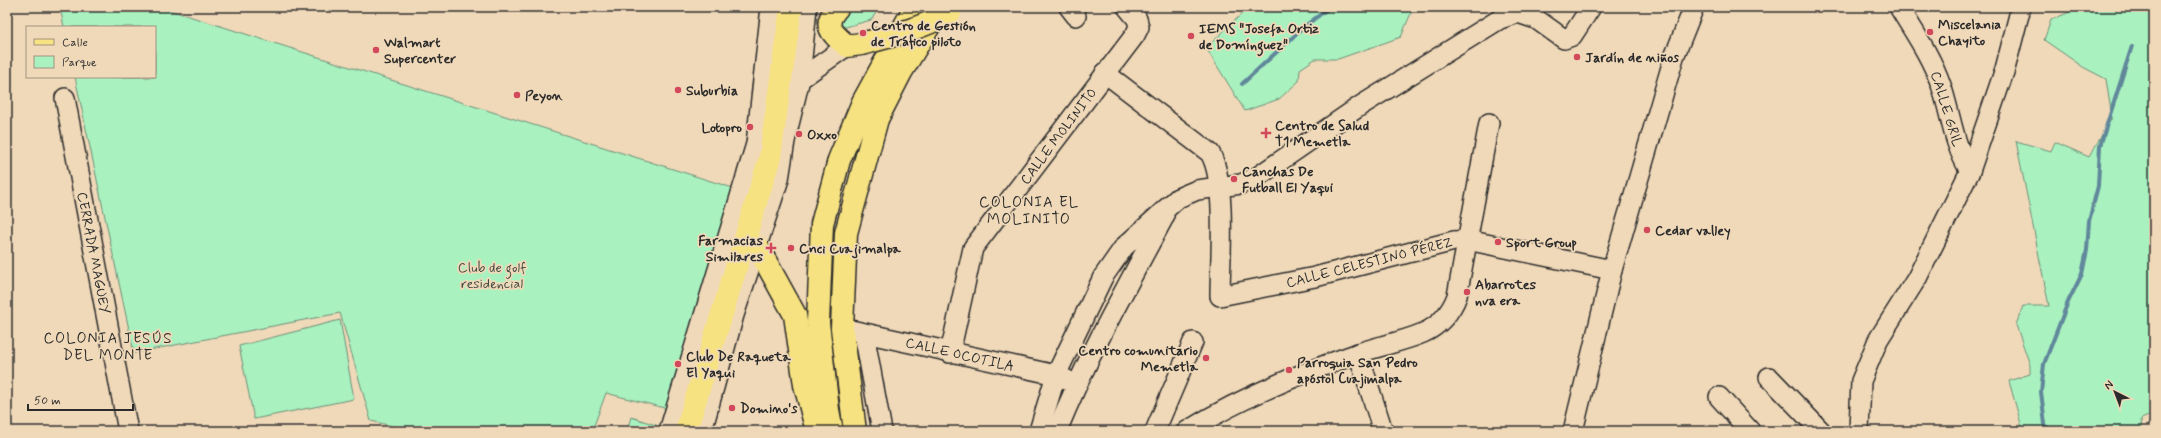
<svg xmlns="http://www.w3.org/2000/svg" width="2161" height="438" font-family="Mynerve,sans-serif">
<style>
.green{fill:#a9f2c0;stroke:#6a8e76}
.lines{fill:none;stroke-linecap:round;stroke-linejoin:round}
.stream{stroke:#60879a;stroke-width:4}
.minor-casing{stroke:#2b2b2b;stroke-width:22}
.major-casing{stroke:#2b2b2b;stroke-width:25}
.minor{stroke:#f0d9b9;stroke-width:19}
.major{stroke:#f7e281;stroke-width:22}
.major-bridge-casing{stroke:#2b2b2b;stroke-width:25;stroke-linecap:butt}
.major-bridge{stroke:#f7e281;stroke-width:22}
.poi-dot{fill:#d1495b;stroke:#f0d9b9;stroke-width:1.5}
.labels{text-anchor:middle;stroke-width:3.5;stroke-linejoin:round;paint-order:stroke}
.poi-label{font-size:14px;font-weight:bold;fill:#2b2b2b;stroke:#f0d9b9;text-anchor:start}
.street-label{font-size:14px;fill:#2b2b2b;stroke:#f0d9b9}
.park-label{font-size:14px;fill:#3e4941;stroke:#f0d9b9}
.neighbourhood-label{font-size:15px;letter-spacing:1px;fill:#2b2b2b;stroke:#f0d9b9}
</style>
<rect width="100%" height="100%" fill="#f0d9b9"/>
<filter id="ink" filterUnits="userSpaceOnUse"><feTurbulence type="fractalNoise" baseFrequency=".025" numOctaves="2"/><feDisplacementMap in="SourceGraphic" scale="8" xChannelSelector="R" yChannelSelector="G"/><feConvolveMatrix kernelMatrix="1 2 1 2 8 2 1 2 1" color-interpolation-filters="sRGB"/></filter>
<g filter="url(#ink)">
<g class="green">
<polygon points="60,7 160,7 736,189 672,410 606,393 592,431 414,431 371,421 340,313 134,353 75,77 155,77 155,27 64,27"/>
<polygon points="832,7 880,7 871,20 842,28"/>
<polygon points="1249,7 1416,7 1413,8 1401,37 1338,59 1315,59 1300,69 1299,81 1279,99 1245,111 1206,48"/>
<polygon points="2061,7 2152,7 2154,18 2154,279 2152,282 2154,291 2154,414 2141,419 2142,431 2023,431 2009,381 2030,374 2030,365 2016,325 2023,306 2049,306 2016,141 2051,151 2055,142 2089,157 2112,118 2106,79 2083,67 2044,40 2051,20 2079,8"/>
<polygon points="340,320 354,399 254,419 239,346"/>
<polygon points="631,417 656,425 654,431 627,431"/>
</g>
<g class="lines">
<g class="stream">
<polyline points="1242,84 1305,26 1330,7"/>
<polyline points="2049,431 2045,424 2041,392 2044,364 2068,302 2082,274 2087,250 2089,221 2098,186 2100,146 2132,46"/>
</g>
<g class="minor-casing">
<g id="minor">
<polyline points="1069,7 1076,16"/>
<path d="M1899 7C1914 32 1931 56 1941 85 1951 114 1953 144 1970 171"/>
<path d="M1105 73 1210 153C1227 182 1220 260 1220 296L1315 277 1454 241 1467 240 1612 270"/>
<polyline points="800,79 847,46"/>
<polyline points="65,98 128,431"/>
<polyline points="842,328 1056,375 1067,380"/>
<polyline points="864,333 882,431"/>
<polyline points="950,353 973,248 1135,35 1139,27 1137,19 1127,7"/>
<polyline points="1358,353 1383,431"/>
<polyline points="1769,377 1821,431"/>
<polyline points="1719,397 1750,431"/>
<polyline points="669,431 756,144 771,7"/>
<polyline points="702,431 734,315 779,179 785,141 800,79 807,7"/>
<polyline points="1039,431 1056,375 1103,277 1124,247 1178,198 1197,190 1241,184 1257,177 1360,106 1500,19 1518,13 1536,19 1564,39 1572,36 1591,7"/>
<path d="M1057 431C1087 357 1126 288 1164 217"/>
<polyline points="1155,431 1193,342"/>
<path d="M1187 431C1239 399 1298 374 1356 354 1378 346 1402 342 1423 333 1439 326 1451 312 1457 296L1489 123"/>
<polyline points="1573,431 1612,270 1674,57 1694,7"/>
<polyline points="1859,431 1861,381 1878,340 1917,278 1970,171 2005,69 2021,7"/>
</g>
</g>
<g class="major-casing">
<g id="major">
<path d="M838 7C821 26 832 33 847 46L861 44"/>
<polyline points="757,246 795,315 805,385 817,431"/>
<polyline points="686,431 770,157 791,7"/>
<polyline points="832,431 828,410 818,323 822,224 839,160 863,102 915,7"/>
<polyline points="855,431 842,328 846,233 877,119 901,72 937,13"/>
</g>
</g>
<use href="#minor" class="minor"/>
<use href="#major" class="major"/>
<g class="major-bridge-casing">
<path id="major-bridge" d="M861 44C893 36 921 28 950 13"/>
</g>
<use href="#major-bridge" class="major-bridge"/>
</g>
</g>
<g class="poi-dot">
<circle cx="1930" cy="32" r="4"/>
<circle cx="863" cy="33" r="4"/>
<circle cx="1191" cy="36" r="4"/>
<circle cx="376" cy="50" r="4"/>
<circle cx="1577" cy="57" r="4"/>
<circle cx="678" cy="90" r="4"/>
<circle cx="517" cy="95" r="4"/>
<circle cx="750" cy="127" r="4"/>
<path d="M1264 127h4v4h4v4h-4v4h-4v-4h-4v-4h4z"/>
<circle cx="799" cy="134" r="4"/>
<circle cx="1234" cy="179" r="4"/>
<circle cx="1647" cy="230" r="4"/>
<circle cx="1498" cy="242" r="4"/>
<path d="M769 242h4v4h4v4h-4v4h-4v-4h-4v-4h4z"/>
<circle cx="791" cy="248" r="4"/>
<circle cx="1467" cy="292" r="4"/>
<circle cx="1206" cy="358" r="4"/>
<circle cx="678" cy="364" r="4"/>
<circle cx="1289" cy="370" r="4"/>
<circle cx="732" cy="408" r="4"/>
</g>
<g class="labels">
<g class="poi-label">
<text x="1938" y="29">Miscelania<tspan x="1938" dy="16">Chayito</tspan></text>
<text x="871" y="30">Centro de Gestión<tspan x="871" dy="16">de Tráfico piloto</tspan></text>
<text x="1199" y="33">IEMS "Josefa Ortiz<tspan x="1199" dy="16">de Domínguez"</tspan></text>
<text x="384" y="47">Walmart<tspan x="384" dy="16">Supercenter</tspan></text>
<text x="1585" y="62">Jardín de niños</text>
<text x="686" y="95">Suburbia</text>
<text x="525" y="100">Peyon</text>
<text x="1275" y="130">Centro de Salud<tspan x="1275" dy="16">T1 Memetla</tspan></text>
<text x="742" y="132" text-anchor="end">Lotopro</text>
<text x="807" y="139">Oxxo</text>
<text x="1242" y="176">Canchas De<tspan x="1242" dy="16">Futball El Yaqui</tspan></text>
<text x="1655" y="235">Cedar valley</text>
<text x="763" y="245" text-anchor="end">Farmacias<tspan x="763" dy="16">Similares</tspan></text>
<text x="1506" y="247">Sport Group</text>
<text x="799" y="253">Cnci Cuajimalpa</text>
<text x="1475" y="289">Abarrotes<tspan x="1475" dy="16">nva era</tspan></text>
<text x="1198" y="355" text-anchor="end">Centro comunitario<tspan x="1198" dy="16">Memetla</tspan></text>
<text x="686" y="361">Club De Raqueta<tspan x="686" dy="16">El Yaqui</tspan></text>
<text x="1297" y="367">Parroquia San Pedro<tspan x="1297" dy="16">apóstol Cuajimalpa</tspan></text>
<text x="740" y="413">Domino's</text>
</g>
<g class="street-label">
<text transform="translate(1947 109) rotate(73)" y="5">CALLE GRIL</text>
<text transform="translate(1058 136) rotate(-53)" y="5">CALLE MOLINITO</text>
<text transform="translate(94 253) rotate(79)" y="5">CERRADA MAGUEY</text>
<text transform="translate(1369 262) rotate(-14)" y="5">CALLE CELESTINO PÉREZ</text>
<text transform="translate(960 354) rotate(13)" y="5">CALLE OCOTILA</text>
</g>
<g class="park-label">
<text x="492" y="272">Club de golf<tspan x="492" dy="16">residencial</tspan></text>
</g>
<g class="neighbourhood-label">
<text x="1029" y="207">COLONIA EL<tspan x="1029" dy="17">MOLINITO</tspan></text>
<text x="108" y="343">COLONIA JESÚS<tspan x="108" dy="17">DEL MONTE</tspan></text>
</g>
</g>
<rect width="2161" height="438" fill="none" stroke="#f0d9b9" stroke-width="24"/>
<rect x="12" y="12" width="2137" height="414" fill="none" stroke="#2b2b2b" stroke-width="1.5" filter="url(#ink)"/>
<rect x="26" y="26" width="130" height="52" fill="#f0d9b9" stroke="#a19380"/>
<rect x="34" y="39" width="20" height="6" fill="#f7e281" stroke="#a19380"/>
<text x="62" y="46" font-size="12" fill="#2b2b2b">Calle</text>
<rect x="34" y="56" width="20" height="12" fill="#a9f2c0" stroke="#a19380"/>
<text x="62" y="66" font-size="12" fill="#2b2b2b">Parque</text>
<g transform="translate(2115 392) rotate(318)" stroke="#f0d9b9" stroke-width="3" paint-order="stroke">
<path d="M0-3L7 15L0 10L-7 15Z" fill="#2b2b2b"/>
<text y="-6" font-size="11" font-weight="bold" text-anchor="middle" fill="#2b2b2b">N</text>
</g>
<path d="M28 404v6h105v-6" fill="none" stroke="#2b2b2b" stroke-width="2"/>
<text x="34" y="404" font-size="12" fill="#2b2b2b" stroke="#f0d9b9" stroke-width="3" paint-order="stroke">50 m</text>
</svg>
